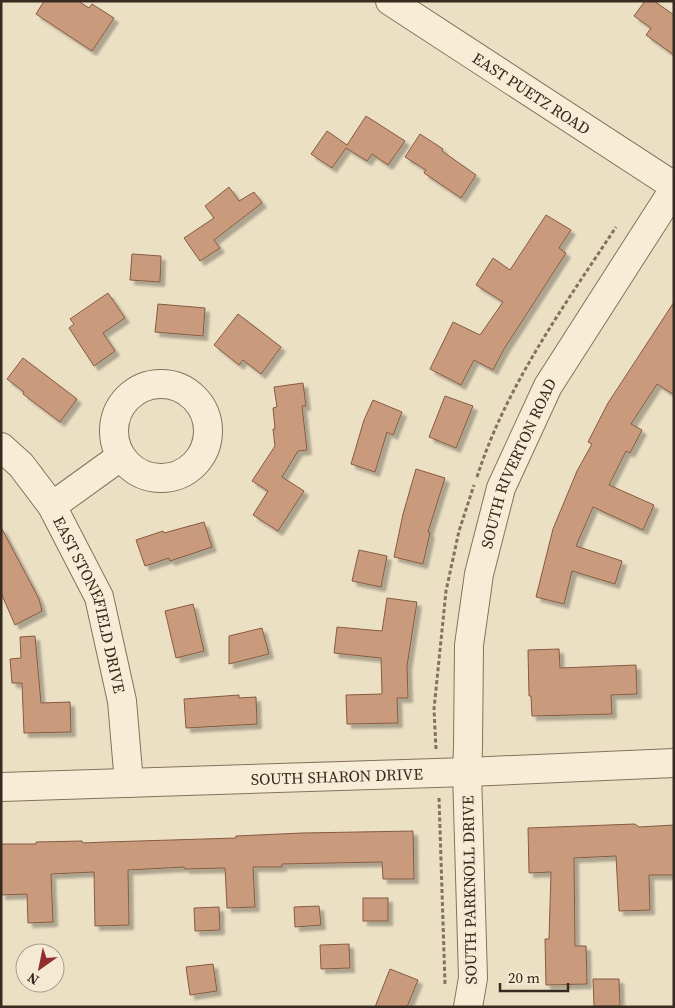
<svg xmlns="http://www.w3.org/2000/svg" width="675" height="1008" font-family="'Source Serif 4',serif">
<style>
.building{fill:#c99a7b;stroke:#855b42;filter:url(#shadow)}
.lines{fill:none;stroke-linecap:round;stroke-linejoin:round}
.minor-casing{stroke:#86715b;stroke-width:30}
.path{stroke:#86715b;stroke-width:3;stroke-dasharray:4 2.5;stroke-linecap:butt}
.minor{stroke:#f7edd7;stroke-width:28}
.labels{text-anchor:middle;stroke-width:5;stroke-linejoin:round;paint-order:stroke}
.street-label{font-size:16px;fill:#372a1e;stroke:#f4ead3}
</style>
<defs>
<filter id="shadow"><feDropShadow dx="4.5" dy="4.5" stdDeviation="1" flood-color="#0004"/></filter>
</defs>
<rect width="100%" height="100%" fill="#ece0c4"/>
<g class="building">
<polygon points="44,1 78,1 89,8 92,4 114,18 92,51 36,14"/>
<polygon points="645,1 654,1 674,15 674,55 646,35 651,28 634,16"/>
<polygon points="366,116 405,141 388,165 372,154 367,161 346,148 332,168 311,154 327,131 347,145"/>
<polygon points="420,134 443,149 442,151 476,175 461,198 424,173 426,170 405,157"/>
<polygon points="229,187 239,201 254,192 262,203 214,240 220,248 200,261 184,238 214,218 205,206"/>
<polygon points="546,215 571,230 559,248 566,253 504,349 493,370 474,360 461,385 430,369 453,322 480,335 503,302 476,285 493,258 510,270"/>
<polygon points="132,254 161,256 160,282 130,280"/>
<polygon points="108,293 125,318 103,333 115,351 94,366 69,328 74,324 70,319"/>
<polygon points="674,302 674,395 657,384 631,424 642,430 630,453 626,451 609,485 654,505 643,530 593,507 576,546 622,561 615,584 572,571 564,604 536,597 553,529 577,471 592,444 588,442 608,403"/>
<polygon points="158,304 205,308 203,336 155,332"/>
<polygon points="238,314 281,347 261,374 243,360 239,365 214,345"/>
<polygon points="23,358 77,399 60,422 23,394 24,392 7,379"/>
<polygon points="303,383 306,406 302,406 307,450 298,451 282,477 304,491 278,531 253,515 268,491 252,481 275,446 273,429 275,429 273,408 277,407 274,387"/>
<polygon points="445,396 473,406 456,448 429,437"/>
<polygon points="373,400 402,412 393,435 387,432 375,472 351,464 364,420"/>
<polygon points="416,469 445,478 428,532 430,533 423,564 394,557 403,514"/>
<polygon points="204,522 212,547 170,561 169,558 145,566 136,540 163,531 164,533"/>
<polygon points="1,527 39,599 42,611 15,625 1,593"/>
<polygon points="359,550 387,556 381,587 352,581"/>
<polygon points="387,598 417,602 407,666 408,698 397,698 398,723 347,724 346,695 382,694 381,658 334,653 337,627 382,631"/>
<polygon points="193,604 204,651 176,658 165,611"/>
<polygon points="262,628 269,654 229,664 229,636"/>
<polygon points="35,636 41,703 70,702 71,732 24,733 22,683 12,683 10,659 21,658 20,637"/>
<polygon points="559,649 560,668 636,665 637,694 611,695 612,714 532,716 531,696 529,696 528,650"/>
<polygon points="239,695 239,698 256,697 257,724 186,728 184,699"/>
<polygon points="635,824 639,827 674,825 674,875 649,875 650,910 619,911 616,856 574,858 575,946 586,946 587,984 546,985 545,939 549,939 551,872 529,873 528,828"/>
<polygon points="413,831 414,879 383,879 382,862 282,864 282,867 253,867 255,907 227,908 225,868 185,869 184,867 128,870 129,925 95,926 94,872 51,874 53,922 28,923 27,894 1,895 1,844 36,844 36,842 82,841 83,843 106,842 236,838 236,836 302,833"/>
<rect x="363" y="898" width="25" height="23"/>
<polygon points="319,906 321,925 295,927 294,907"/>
<polygon points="219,907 220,930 195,931 194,908"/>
<polygon points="349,944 350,968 321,969 320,945"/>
<polygon points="213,964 217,991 190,995 186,967"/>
<polygon points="390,969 418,980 407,1007 375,1007"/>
<polygon points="593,979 619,979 620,1006 594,1006"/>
</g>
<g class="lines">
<g class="minor-casing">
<g id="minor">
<path id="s1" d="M390 1 674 186"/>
<circle cx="161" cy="431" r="47"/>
<path id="s2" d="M1 447 21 465 52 506 99 597 122 701 129 783"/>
<polyline points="52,506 120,457"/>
<path id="s3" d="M1 787 467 772 674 763"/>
<path id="s4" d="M468 1007 473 978 467 772 468 747 469 645 479 574 501 488 548 386 674 189"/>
</g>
</g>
<g class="path">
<path d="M477 477C506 386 564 306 616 227"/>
<polyline points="436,749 434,709 446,591 459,531 474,485"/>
<polyline points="439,798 445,984"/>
</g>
<use href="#minor" class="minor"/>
</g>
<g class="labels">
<g class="street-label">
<text dy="6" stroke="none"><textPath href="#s1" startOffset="169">EAST PUETZ ROAD</textPath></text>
<text dy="6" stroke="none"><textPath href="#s4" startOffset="552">SOUTH RIVERTON ROAD</textPath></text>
<text dy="6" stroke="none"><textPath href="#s2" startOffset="185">EAST STONEFIELD DRIVE</textPath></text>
<text dy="6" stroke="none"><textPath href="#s3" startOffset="336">SOUTH SHARON DRIVE</textPath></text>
<text transform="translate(469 890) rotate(-91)" y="6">SOUTH PARKNOLL DRIVE</text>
</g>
</g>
<rect width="675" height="1008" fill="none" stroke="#372a1e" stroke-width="5"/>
<g transform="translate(40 968) rotate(213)"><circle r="24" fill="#f4ead3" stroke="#a89d8b"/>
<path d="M0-4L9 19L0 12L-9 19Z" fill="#932d30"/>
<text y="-8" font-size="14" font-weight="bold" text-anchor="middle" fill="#372a1e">N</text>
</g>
<path d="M500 983v8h68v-8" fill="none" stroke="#372a1e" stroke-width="2.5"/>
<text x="508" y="983" font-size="15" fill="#372a1e" stroke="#f4ead3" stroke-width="4" paint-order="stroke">20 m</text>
</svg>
